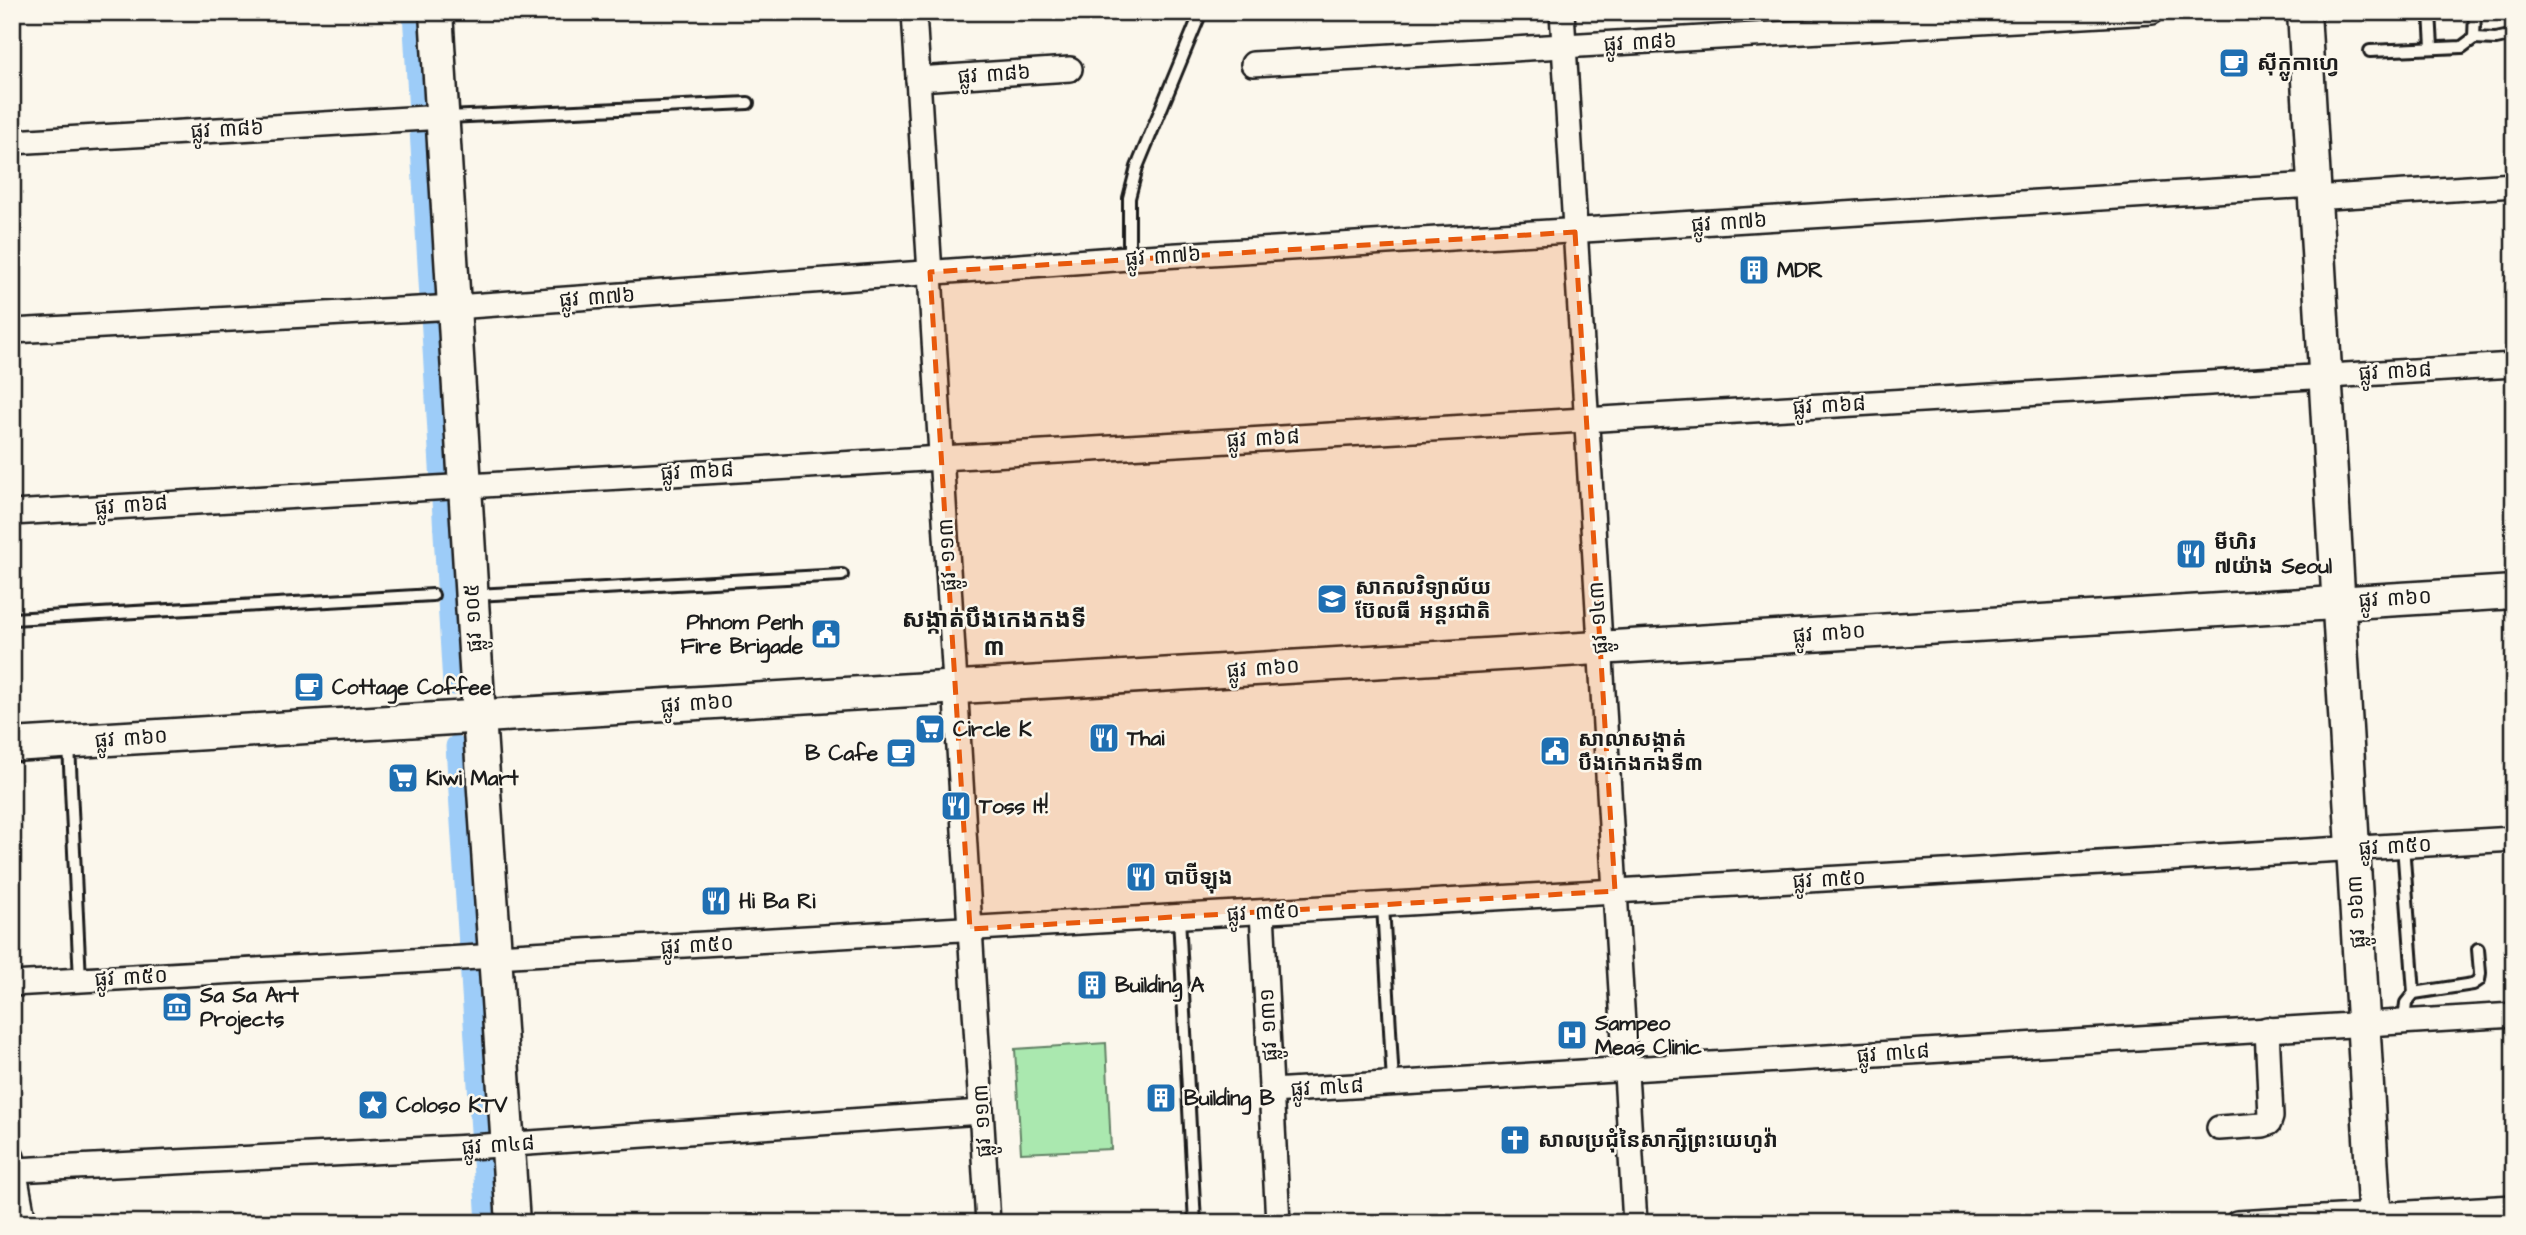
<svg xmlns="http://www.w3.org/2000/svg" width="2526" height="1235" font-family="'Architects Daughter','Noto Sans Khmer',sans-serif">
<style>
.green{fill:#aae8af;stroke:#638266;stroke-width:2}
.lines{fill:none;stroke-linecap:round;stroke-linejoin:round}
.canal{stroke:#9dccf8;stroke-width:21}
.lane-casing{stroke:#1c1c1c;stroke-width:16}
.street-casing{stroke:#1c1c1c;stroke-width:28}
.secondary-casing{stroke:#1c1c1c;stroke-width:37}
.lane{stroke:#fbf7ec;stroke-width:10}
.street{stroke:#fbf7ec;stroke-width:23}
.secondary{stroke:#fbf7ec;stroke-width:32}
.marked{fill:#e8590c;fill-opacity:0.2;stroke:#e8590c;stroke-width:5;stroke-dasharray:14 9;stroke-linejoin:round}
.labels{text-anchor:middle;stroke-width:5;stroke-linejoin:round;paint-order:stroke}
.street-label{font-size:21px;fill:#1c1c1c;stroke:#fbf7ec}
.poi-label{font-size:21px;font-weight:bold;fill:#1c1c1c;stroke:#fbf7ec;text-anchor:start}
.quarter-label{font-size:24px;font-weight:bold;fill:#1c1c1c;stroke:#fbf7ec}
</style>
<rect width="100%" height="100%" fill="#fbf7ec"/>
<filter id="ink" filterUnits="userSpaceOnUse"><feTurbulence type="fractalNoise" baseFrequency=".0143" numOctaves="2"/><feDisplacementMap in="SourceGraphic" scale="14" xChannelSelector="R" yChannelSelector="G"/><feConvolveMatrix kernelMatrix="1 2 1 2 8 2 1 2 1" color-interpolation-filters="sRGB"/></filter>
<g filter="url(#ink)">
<polygon class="green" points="1106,1043 1111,1149 1021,1153 1015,1049"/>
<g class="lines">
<g class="canal">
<polyline points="413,12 453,685"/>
<polyline points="456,746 487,1223"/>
</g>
<g class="lane-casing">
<g id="lane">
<polyline points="2430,12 2432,47"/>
<polyline points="2474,38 2496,39 2514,35"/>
<polyline points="2370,51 2462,47 2474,38 2475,12"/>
<polyline points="447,117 748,103"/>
<polyline points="1129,258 1129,198 1137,167 1201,12"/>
<polyline points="475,595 842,575"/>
<polyline points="12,619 433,595"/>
<polyline points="69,745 80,980"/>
<polyline points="2403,845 2414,993"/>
<polyline points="1383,905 1393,1083"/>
<polyline points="1179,917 1195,1223"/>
<polyline points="2404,1021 2406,1003 2414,993 2473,984 2479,980 2480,973 2478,949"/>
</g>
</g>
<g class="street-casing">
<g id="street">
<polyline points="914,12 988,1223"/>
<polyline points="1562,12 1635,1223"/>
<polyline points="1253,64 2152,12"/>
<polyline points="918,79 1070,69"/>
<polyline points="12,142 443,117"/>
<polyline points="2314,198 2514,185"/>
<polyline points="12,331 455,307 1129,258 2313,185"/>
<polyline points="12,513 2514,365"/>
<polyline points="1262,912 1278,1223"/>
<polyline points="12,984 2514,839"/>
<polyline points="1271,1091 2514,1015"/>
<polyline points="2219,1128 2263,1125 2269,1123 2271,1117 2267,1029"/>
<polyline points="12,1157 24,1223"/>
<polyline points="15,1170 470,1147 981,1112"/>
<polyline points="2237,1223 2514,1207"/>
</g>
</g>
<g class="secondary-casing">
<g id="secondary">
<polyline points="436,12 479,716 513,1223"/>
<polyline points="2304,12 2375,1223"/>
<polyline points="12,745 2514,592"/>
</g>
</g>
<use href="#lane" class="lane"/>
<use href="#street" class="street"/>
<use href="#secondary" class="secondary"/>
</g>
</g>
<path class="marked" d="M1575 232 1615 891 970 929 930 272Z"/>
<defs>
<g id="cafe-square" transform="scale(1.575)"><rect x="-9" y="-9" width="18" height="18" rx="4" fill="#1f6fb2" stroke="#fbf7ec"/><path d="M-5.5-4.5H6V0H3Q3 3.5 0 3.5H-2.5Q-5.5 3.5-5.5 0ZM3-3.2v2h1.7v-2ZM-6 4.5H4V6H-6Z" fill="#fff"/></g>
<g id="building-square" transform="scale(1.575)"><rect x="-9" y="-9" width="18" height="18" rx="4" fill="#1f6fb2" stroke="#fbf7ec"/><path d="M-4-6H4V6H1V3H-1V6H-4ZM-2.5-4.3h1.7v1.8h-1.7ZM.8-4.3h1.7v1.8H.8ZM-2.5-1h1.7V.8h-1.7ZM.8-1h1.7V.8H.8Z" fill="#fff"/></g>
<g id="restaurant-square" transform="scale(1.575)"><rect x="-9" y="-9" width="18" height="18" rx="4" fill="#1f6fb2" stroke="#fbf7ec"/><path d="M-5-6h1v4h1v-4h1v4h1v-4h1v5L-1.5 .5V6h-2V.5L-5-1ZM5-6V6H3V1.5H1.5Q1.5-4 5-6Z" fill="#fff"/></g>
<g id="university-square" transform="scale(1.575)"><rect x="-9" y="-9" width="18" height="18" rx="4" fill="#1f6fb2" stroke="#fbf7ec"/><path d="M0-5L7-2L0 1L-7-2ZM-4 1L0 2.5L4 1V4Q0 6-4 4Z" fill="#fff"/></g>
<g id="civic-square" transform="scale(1.575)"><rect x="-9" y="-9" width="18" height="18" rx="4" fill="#1f6fb2" stroke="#fbf7ec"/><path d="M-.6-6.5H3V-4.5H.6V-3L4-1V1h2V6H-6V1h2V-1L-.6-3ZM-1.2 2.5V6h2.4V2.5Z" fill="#fff"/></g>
<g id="supermarket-square" transform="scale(1.575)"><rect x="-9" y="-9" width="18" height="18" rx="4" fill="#1f6fb2" stroke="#fbf7ec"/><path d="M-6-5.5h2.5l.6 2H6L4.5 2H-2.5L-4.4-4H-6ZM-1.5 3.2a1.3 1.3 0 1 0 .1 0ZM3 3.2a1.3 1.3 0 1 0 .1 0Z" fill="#fff"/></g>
<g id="museum-square" transform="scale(1.575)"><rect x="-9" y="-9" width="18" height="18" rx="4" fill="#1f6fb2" stroke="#fbf7ec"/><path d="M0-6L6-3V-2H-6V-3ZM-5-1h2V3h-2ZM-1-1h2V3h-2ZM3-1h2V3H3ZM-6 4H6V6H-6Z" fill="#fff"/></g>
<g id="hospital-square" transform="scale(1.575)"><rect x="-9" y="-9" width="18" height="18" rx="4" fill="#1f6fb2" stroke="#fbf7ec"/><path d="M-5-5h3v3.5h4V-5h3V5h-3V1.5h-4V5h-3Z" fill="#fff"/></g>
<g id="sight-square" transform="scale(1.575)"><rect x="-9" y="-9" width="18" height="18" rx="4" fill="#1f6fb2" stroke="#fbf7ec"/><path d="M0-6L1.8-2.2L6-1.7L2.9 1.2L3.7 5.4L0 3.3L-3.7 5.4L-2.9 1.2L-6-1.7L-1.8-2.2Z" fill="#fff"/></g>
<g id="church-square" transform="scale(1.575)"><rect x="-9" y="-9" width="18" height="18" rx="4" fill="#1f6fb2" stroke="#fbf7ec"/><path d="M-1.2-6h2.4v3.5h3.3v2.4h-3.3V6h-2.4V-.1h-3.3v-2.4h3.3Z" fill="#fff"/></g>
</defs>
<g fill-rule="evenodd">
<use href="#cafe-square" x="2234" y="63"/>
<use href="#building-square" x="1754" y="270"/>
<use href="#restaurant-square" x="2191" y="554"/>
<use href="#university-square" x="1332" y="599"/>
<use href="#civic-square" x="826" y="634"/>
<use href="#cafe-square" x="309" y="687"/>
<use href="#supermarket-square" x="930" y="729"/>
<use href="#restaurant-square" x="1104" y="738"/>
<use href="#civic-square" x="1555" y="751"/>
<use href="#cafe-square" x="901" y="753"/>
<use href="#supermarket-square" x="403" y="778"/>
<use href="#restaurant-square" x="956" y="806"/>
<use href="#restaurant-square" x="1141" y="877"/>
<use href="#restaurant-square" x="716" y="901"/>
<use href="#building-square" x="1092" y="985"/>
<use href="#museum-square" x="177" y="1007"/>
<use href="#hospital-square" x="1572" y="1035"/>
<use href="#building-square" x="1161" y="1098"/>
<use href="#sight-square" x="373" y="1105"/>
<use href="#church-square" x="1515" y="1140"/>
</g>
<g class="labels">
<g class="street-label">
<text transform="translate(1640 42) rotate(-3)" y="7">ផ្លូវ ៣៨៦</text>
<text transform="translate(994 74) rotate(-4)" y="7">ផ្លូវ ៣៨៦</text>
<text transform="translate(227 129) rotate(-3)" y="7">ផ្លូវ ៣៨៦</text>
<text transform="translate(1729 222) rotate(-4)" y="7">ផ្លូវ ៣៧៦</text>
<text transform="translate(1163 256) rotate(-4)" y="7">ផ្លូវ ៣៧៦</text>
<text transform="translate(597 297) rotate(-4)" y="7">ផ្លូវ ៣៧៦</text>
<text transform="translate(2395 371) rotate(-3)" y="7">ផ្លូវ ៣៦៨</text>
<text transform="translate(1829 405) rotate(-3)" y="7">ផ្លូវ ៣៦៨</text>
<text transform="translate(1263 438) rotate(-3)" y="7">ផ្លូវ ៣៦៨</text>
<text transform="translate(697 471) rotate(-3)" y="7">ផ្លូវ ៣៦៨</text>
<text transform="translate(131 505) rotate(-4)" y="7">ផ្លូវ ៣៦៨</text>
<text transform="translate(947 555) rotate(-93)" y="7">ផ្លូវ ១១៣</text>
<text transform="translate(2395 598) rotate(-3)" y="7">ផ្លូវ ៣៦០</text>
<text transform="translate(473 618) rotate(-93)" y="7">ផ្លូវ ១០៥</text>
<text transform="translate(1598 618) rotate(-94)" y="7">ផ្លូវ ១៤៣</text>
<text transform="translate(1829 633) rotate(-4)" y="7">ផ្លូវ ៣៦០</text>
<text transform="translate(1263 668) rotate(-4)" y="7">ផ្លូវ ៣៦០</text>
<text transform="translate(697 703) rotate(-4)" y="7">ផ្លូវ ៣៦០</text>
<text transform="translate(131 738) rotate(-4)" y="7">ផ្លូវ ៣៦០</text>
<text transform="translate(2395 846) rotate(-3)" y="7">ផ្លូវ ៣៥០</text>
<text transform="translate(1829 879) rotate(-3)" y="7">ផ្លូវ ៣៥០</text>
<text transform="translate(1263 912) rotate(-3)" y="7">ផ្លូវ ៣៥០</text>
<text transform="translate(2356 912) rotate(-93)" y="7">ផ្លូវ ១៦៣</text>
<text transform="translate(697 945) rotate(-3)" y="7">ផ្លូវ ៣៥០</text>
<text transform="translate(131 977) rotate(-3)" y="7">ផ្លូវ ៣៥០</text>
<text transform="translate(1268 1025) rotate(-93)" y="7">ផ្លូវ ១៣១</text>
<text transform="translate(1893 1053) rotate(-4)" y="7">ផ្លូវ ៣៤៨</text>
<text transform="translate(1327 1087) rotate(-3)" y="7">ផ្លូវ ៣៤៨</text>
<text transform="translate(982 1121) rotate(-93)" y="7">ផ្លូវ ១១៣</text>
<text transform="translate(498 1145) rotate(-4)" y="7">ផ្លូវ ៣៤៨</text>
</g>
<g class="poi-label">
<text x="2257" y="70">ស៊ីក្លូកាហ្វេ</text>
<text x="1777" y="277">MDR</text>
<text x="2214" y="549">មីហិរ<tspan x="2214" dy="24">៧យ៉ាង Seoul</tspan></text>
<text x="1355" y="594">សាកលវិទ្យាល័យ<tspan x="1355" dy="24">ប៊ែលធី អន្តរជាតិ</tspan></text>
<text x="803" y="629" text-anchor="end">Phnom Penh<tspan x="803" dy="24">Fire Brigade</tspan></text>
<text x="332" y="694">Cottage Coffee</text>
<text x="953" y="736">Circle K</text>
<text x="1127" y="745">Thai</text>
<text x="1578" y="746">សាលាសង្កាត់<tspan x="1578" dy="24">បឹងកេងកងទី៣</tspan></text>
<text x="878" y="760" text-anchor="end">B Cafe</text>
<text x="426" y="785">Kiwi Mart</text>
<text x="979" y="813">Toss It!</text>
<text x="1164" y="884">បាប៊ីឡុង</text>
<text x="739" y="908">Hi Ba Ri</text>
<text x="1115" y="992">Building A</text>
<text x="200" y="1002">Sa Sa Art<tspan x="200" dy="24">Projects</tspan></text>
<text x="1595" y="1030">Sampeo<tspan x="1595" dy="24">Meas Clinic</tspan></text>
<text x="1184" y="1105">Building B</text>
<text x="396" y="1112">Coloso KTV</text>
<text x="1538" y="1147">សាលប្រជុំនៃសាក្សីព្រះយេហូវ៉ា</text>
</g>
<g class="quarter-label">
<text x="994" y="627">សង្កាត់បឹងកេងកងទី<tspan x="994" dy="28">៣</tspan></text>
</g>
</g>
<rect width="2526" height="1235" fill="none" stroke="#fbf7ec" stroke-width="42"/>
<rect x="21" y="21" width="2484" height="1193" fill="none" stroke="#1c1c1c" stroke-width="2.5" filter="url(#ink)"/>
</svg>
